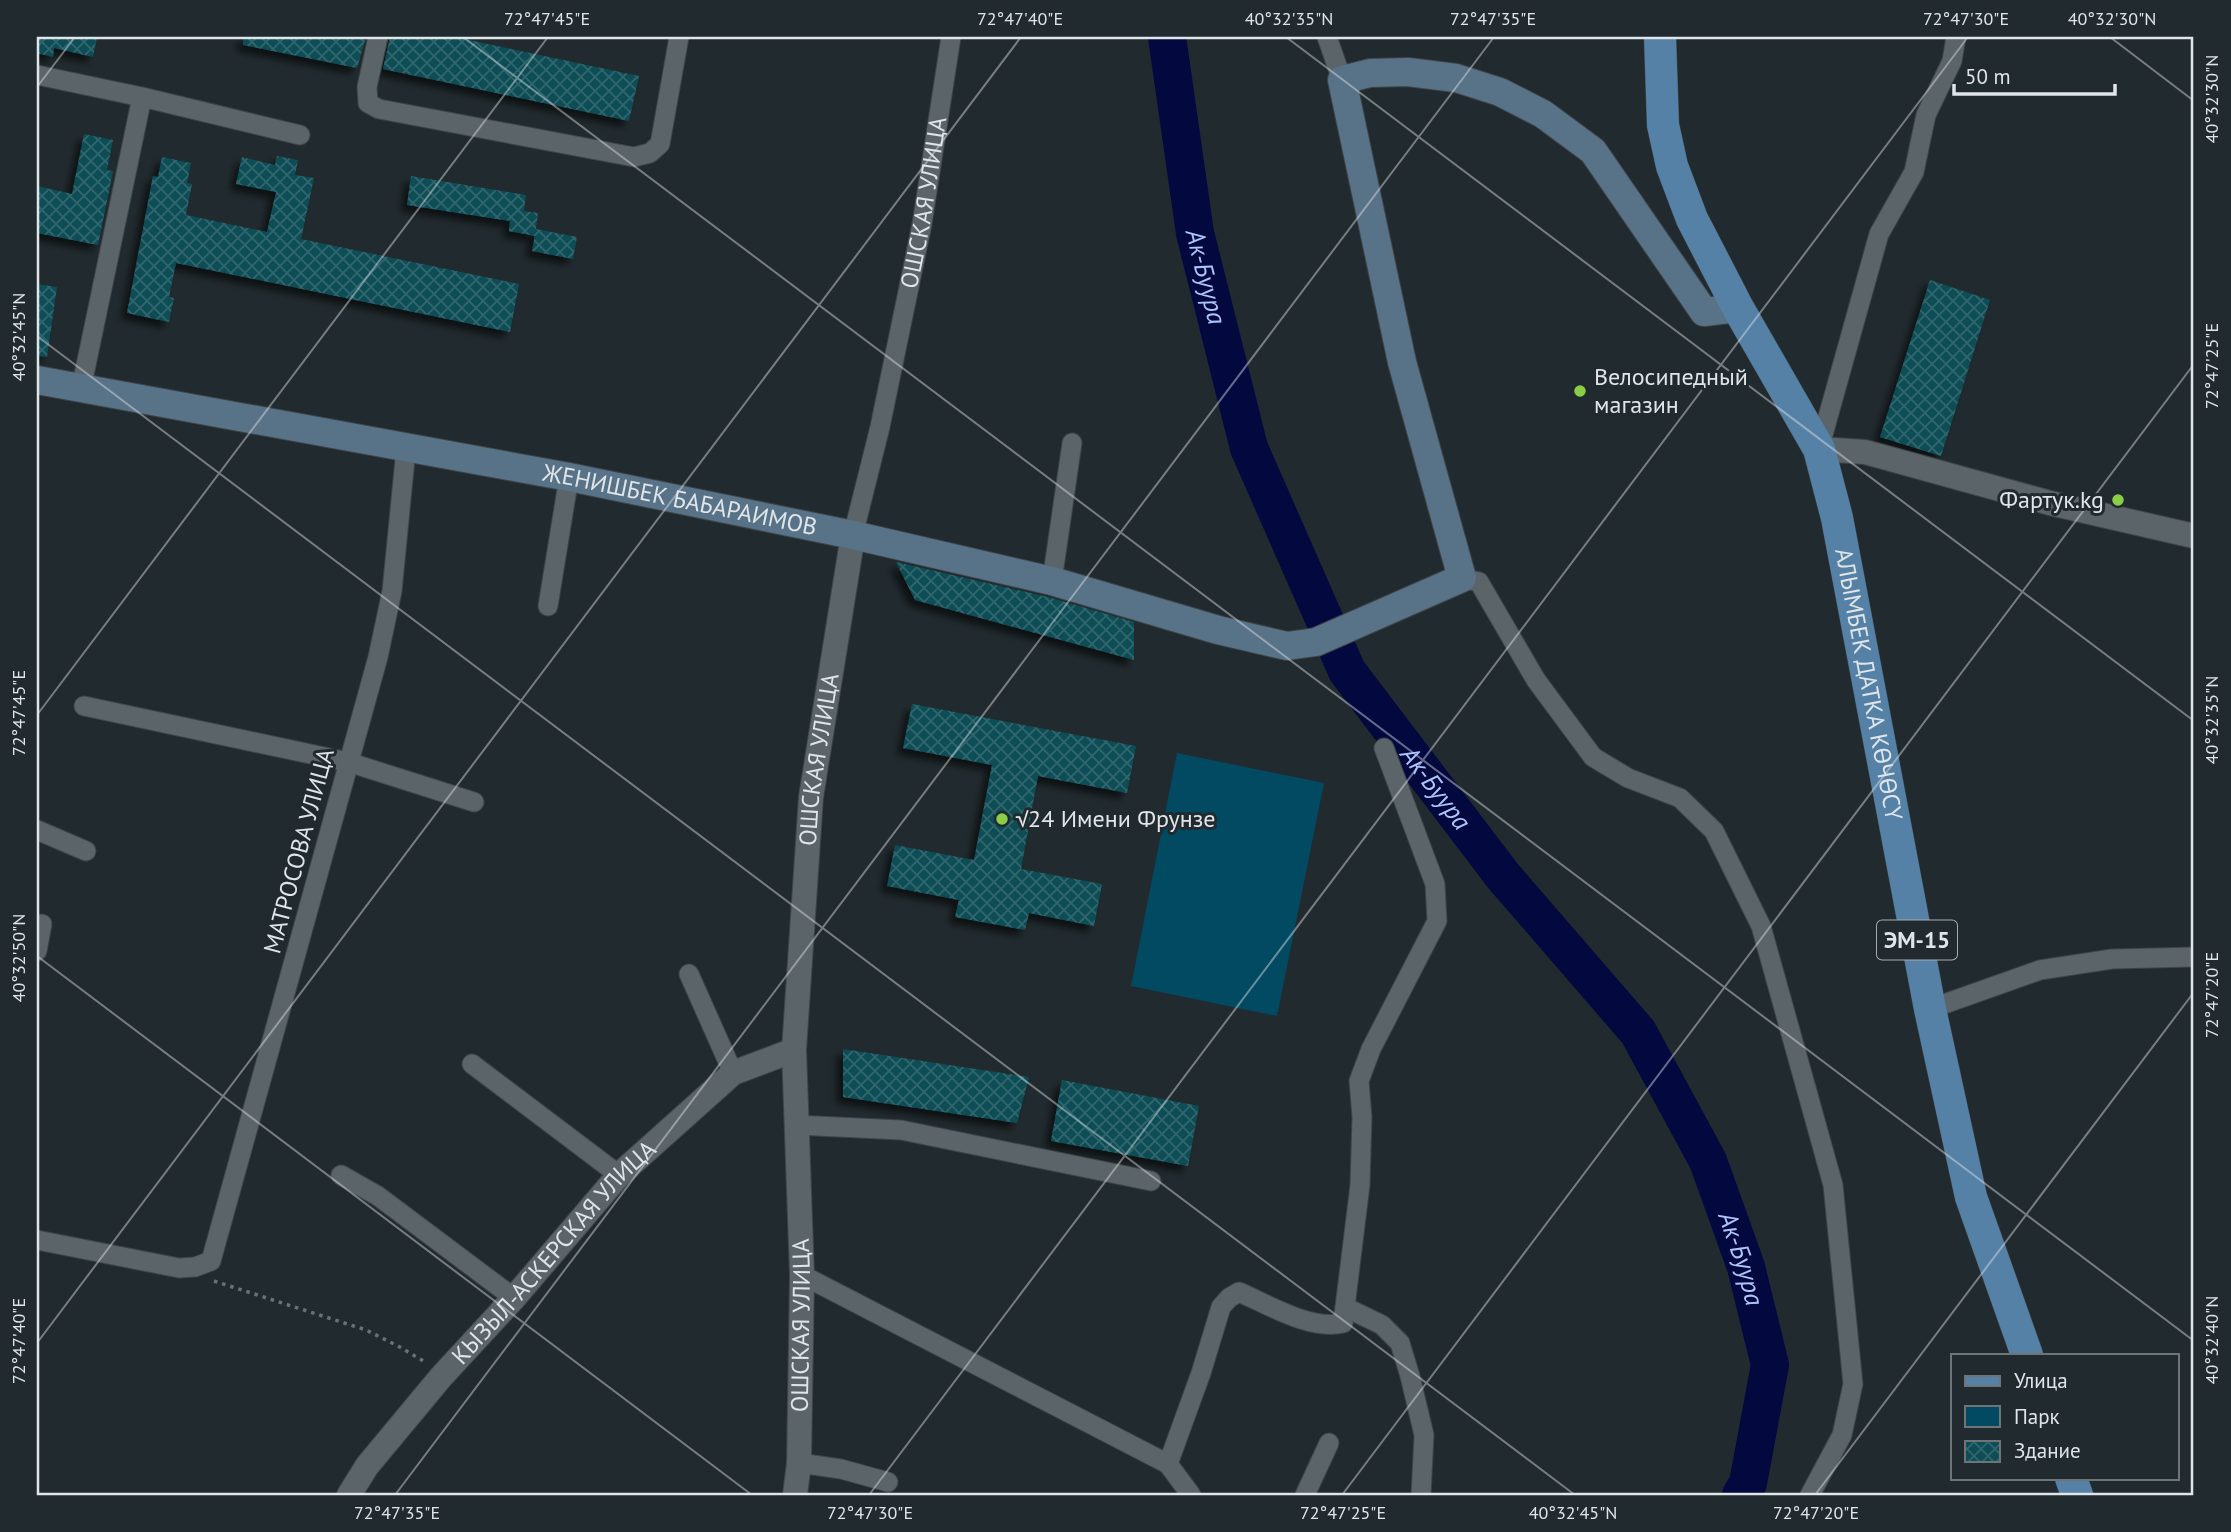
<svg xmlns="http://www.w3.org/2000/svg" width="2231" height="1532" font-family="'PT Sans',sans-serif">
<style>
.green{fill:#024a62}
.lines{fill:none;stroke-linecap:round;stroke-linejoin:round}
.river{stroke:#03083f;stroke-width:38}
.building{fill:url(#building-cross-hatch);filter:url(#shadow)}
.minor-casing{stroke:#3d4548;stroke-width:21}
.tertiary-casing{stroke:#3d4548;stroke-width:26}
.secondary-casing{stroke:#3d4548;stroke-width:30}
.primary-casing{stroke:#3d4548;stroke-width:33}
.path{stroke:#6a7275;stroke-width:3.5;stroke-dasharray:3.5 5;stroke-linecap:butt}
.minor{stroke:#5a6469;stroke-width:19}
.tertiary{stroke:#5a6469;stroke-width:24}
.secondary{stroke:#587288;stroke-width:28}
.primary{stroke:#5581a7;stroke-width:32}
.ticks{fill:none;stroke:#dfe5e8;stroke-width:2;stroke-opacity:0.45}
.poi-dot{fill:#8ace48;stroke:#212a2e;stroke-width:2.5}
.labels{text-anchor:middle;stroke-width:6;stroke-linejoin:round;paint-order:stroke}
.shield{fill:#212a2e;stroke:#a6adb0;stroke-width:2}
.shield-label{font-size:23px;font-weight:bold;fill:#dfe5e8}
.street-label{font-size:24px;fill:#dfe5e8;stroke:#212a2e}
.poi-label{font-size:24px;fill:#dfe5e8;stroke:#212a2e;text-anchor:start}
.water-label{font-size:26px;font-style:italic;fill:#aec5fa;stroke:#212a2e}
.neatline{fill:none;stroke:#dfe5e8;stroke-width:2.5}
.ticks-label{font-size:18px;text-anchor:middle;fill:#dfe5e8}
</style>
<defs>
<pattern id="building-cross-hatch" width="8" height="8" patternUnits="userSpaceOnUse" patternTransform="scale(1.75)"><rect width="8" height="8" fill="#0f4d56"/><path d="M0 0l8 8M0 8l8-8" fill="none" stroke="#32666e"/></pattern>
<filter id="shadow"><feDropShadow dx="-6" dy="6" stdDeviation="3.5" flood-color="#0009"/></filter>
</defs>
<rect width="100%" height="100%" fill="#212a2e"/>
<polygon class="green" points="1177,753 1324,783 1277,1016 1131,986"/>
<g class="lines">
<path class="river" id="s1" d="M1167 37 1195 233 1249 448 1347 671 1503 876 1638 1032 1708 1161 1746 1267 1770 1365 1748 1483 1741 1495"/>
</g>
<g class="building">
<polygon points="37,37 97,37 93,57 54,48 53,57 37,53"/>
<polygon points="243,37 366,37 357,68 243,45"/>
<polygon points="390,37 455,37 639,76 629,121 383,69"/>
<polygon points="84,134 113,140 107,170 113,171 98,245 37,233 37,186 72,194"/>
<polygon points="277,156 298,160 295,175 314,178 301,239 519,284 510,332 176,263 169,297 174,298 169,322 127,313 153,176 158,177 162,157 191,163 187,183 192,184 186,215 267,232 276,192 236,184 242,157 275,165"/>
<polygon points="411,176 526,195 524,211 538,213 535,236 509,231 510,221 407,205"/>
<polygon points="536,229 577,237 573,259 532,251"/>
<polygon points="1930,280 1990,300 1941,456 1880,437"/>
<polygon points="37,284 57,287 47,357 37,356"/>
<polygon points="896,562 1048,597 1134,622 1134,660 915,600"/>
<polygon points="912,704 1136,746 1127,793 1038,776 1021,869 1102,884 1094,926 1029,913 1025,930 955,917 959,900 887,886 895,845 974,860 992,765 903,748"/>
<polygon points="843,1049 1029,1077 1017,1123 843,1097"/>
<polygon points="1062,1080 1199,1106 1188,1166 1051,1141"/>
</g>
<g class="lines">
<g class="minor-casing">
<g id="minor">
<polyline points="378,37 367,87 368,103 379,109 634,157 650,153 660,144 679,37"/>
<polyline points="1327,37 1342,80"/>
<polyline points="37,75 142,97"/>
<polyline points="81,389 142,97 300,135"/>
<polyline points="1819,449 1879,234 1914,172 1926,115 1952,61 1956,37"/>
<path id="s2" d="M853 535 880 427 922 224 951 37"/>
<polyline points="1462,578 1479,582 1536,680 1593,757 1628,778 1680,798 1714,831 1761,926 1833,1185 1853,1384 1842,1435 1810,1495"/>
<polyline points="1052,581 1072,443"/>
<polyline points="548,606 569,477"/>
<polyline points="84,706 348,762 474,802"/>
<polyline points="37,830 86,851"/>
<polyline points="37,951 42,924"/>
<polyline points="689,974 733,1073"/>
<polyline points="1930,1009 2040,970 2112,959 2194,957"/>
<polyline points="472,1064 619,1175"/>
<polyline points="796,1125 901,1130 1151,1181"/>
<polyline points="341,1175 378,1196 514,1298"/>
<polyline points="37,1240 179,1268 195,1267 211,1261 378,657 392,591 406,449"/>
<path d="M802 1275 1168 1464 1201 1373 1221 1307 1229 1298 1239 1292C1269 1305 1311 1331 1343 1323L1360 1185 1362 1117 1359 1081 1371 1049 1437 921 1435 884 1384 748"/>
<polyline points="1345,1307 1382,1325 1400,1343 1410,1376 1424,1435 1421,1495"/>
<polyline points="799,1463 841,1469 888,1482"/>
<polyline points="1168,1464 1191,1495"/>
<polyline points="1305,1495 1329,1443"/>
</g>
</g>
<g class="tertiary-casing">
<g id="tertiary">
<polyline points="1819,449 1865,452 2050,503 2194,536"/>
<path id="s3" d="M349 1495 367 1466 441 1377 514 1298 619 1175 733 1073 794 1050"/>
<path id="s4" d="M795 1495 799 1463 802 1275 794 1050 811 797 853 535"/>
</g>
</g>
<g class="secondary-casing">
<g id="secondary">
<path id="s5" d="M37 380 569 477 853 535 1052 581 1218 630 1287 646 1316 642 1462 578 1402 362 1342 80 1370 73 1408 72 1456 78 1500 92 1543 114 1593 151 1704 312 1738 308"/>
</g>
</g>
<g class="primary-casing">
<g id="primary">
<path id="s6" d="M1660 37 1663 125 1672 166 1692 219 1738 308 1819 449 1837 518 1930 1009 1971 1197 2027 1355"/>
<polyline points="2071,1478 2077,1495"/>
</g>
</g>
<polyline class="path" points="214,1281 366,1330 398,1346 425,1362"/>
<use href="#minor" class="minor"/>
<use href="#tertiary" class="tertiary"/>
<use href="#secondary" class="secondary"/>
<use href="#primary" class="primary"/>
</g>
<path class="ticks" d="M463 37 2194 1341M1286 37 2194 721M2110 37 2194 101M37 87 75 37M37 336 1575 1495M37 715 548 37M37 956 752 1495M37 1343 1021 37M395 1495 1494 37M869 1495 1968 37M1342 1495 2194 364M1815 1495 2194 992"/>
<g class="poi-dot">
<circle cx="1580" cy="391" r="7"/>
<circle cx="2118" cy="500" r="7"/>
<circle cx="1002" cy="819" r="7"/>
</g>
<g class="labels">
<rect class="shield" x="1877" y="920.5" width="80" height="39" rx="5"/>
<g class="shield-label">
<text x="1917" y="948">ЭМ-15</text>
</g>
<g class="street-label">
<text dy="8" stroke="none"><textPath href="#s2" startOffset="340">ОШСКАЯ УЛИЦА</textPath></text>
<text dy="8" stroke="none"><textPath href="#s5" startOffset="654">ЖЕНИШБЕК БАБАРАИМОВ</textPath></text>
<text dy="8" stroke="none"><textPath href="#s6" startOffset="690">АЛЫМБЕК ДАТКА КӨЧӨСҮ</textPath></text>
<text dy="8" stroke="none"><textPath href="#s4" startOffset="737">ОШСКАЯ УЛИЦА</textPath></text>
<text transform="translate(299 851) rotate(-75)" y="8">МАТРОСОВА УЛИЦА</text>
<text dy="8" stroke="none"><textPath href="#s3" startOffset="318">КЫЗЫЛ-АСКЕРСКАЯ УЛИЦА</textPath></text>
<text dy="8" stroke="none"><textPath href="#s4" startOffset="170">ОШСКАЯ УЛИЦА</textPath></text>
</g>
<g class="poi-label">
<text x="1594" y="385">Велосипедный<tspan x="1594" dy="28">магазин</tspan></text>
<text x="2104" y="508" text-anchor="end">Фартук.kg</text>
<text x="1016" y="827">√24 Имени Фрунзе</text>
</g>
<g class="water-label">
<text dy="9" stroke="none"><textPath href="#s1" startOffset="243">Ак-Буура</textPath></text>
<text dy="9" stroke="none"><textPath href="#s1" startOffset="810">Ак-Буура</textPath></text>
<text dy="9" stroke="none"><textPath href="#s1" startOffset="1377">Ак-Буура</textPath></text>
</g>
</g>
<rect width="2231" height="1532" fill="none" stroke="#212a2e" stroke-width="77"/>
<rect x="1951" y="1354" width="228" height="126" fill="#212a2e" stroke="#6d7578" stroke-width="2"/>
<rect x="1965" y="1376" width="35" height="10" fill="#5581a7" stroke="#6d7578" stroke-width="2"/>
<text x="2014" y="1388" font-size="21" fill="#dfe5e8">Улица</text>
<rect x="1965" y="1406" width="35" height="21" fill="#024a62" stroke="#6d7578" stroke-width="2"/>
<text x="2014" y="1424" font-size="21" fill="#dfe5e8">Парк</text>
<rect x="1965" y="1441" width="35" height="21" fill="url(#building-cross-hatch)" stroke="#6d7578" stroke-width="2"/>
<text x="2014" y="1458" font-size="21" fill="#dfe5e8">Здание</text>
<path d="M1954 84v10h161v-10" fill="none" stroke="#dfe5e8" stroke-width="3.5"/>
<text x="1965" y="84" font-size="21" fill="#dfe5e8" stroke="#212a2e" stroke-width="5" paint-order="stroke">50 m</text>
<rect x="38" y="38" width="2154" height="1456" class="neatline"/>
<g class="ticks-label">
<text x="547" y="25">72°47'45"E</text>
<text x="1020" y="25">72°47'40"E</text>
<text x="1289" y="25">40°32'35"N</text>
<text x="1493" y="25">72°47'35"E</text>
<text x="1966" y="25">72°47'30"E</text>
<text x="2112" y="25">40°32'30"N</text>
<text transform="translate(2212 99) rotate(-90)" y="6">40°32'30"N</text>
<text transform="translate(19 337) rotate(-90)" y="6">40°32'45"N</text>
<text transform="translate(2212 366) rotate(-90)" y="6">72°47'25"E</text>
<text transform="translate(19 713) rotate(-90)" y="6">72°47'45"E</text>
<text transform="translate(2212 720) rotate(-90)" y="6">40°32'35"N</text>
<text transform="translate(19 958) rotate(-90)" y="6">40°32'50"N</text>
<text transform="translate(2212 995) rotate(-90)" y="6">72°47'20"E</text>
<text transform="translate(2212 1340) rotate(-90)" y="6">40°32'40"N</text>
<text transform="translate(19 1341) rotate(-90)" y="6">72°47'40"E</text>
<text x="397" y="1519">72°47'35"E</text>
<text x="870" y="1519">72°47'30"E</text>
<text x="1343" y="1519">72°47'25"E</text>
<text x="1573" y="1519">40°32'45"N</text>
<text x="1816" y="1519">72°47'20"E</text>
</g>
</svg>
